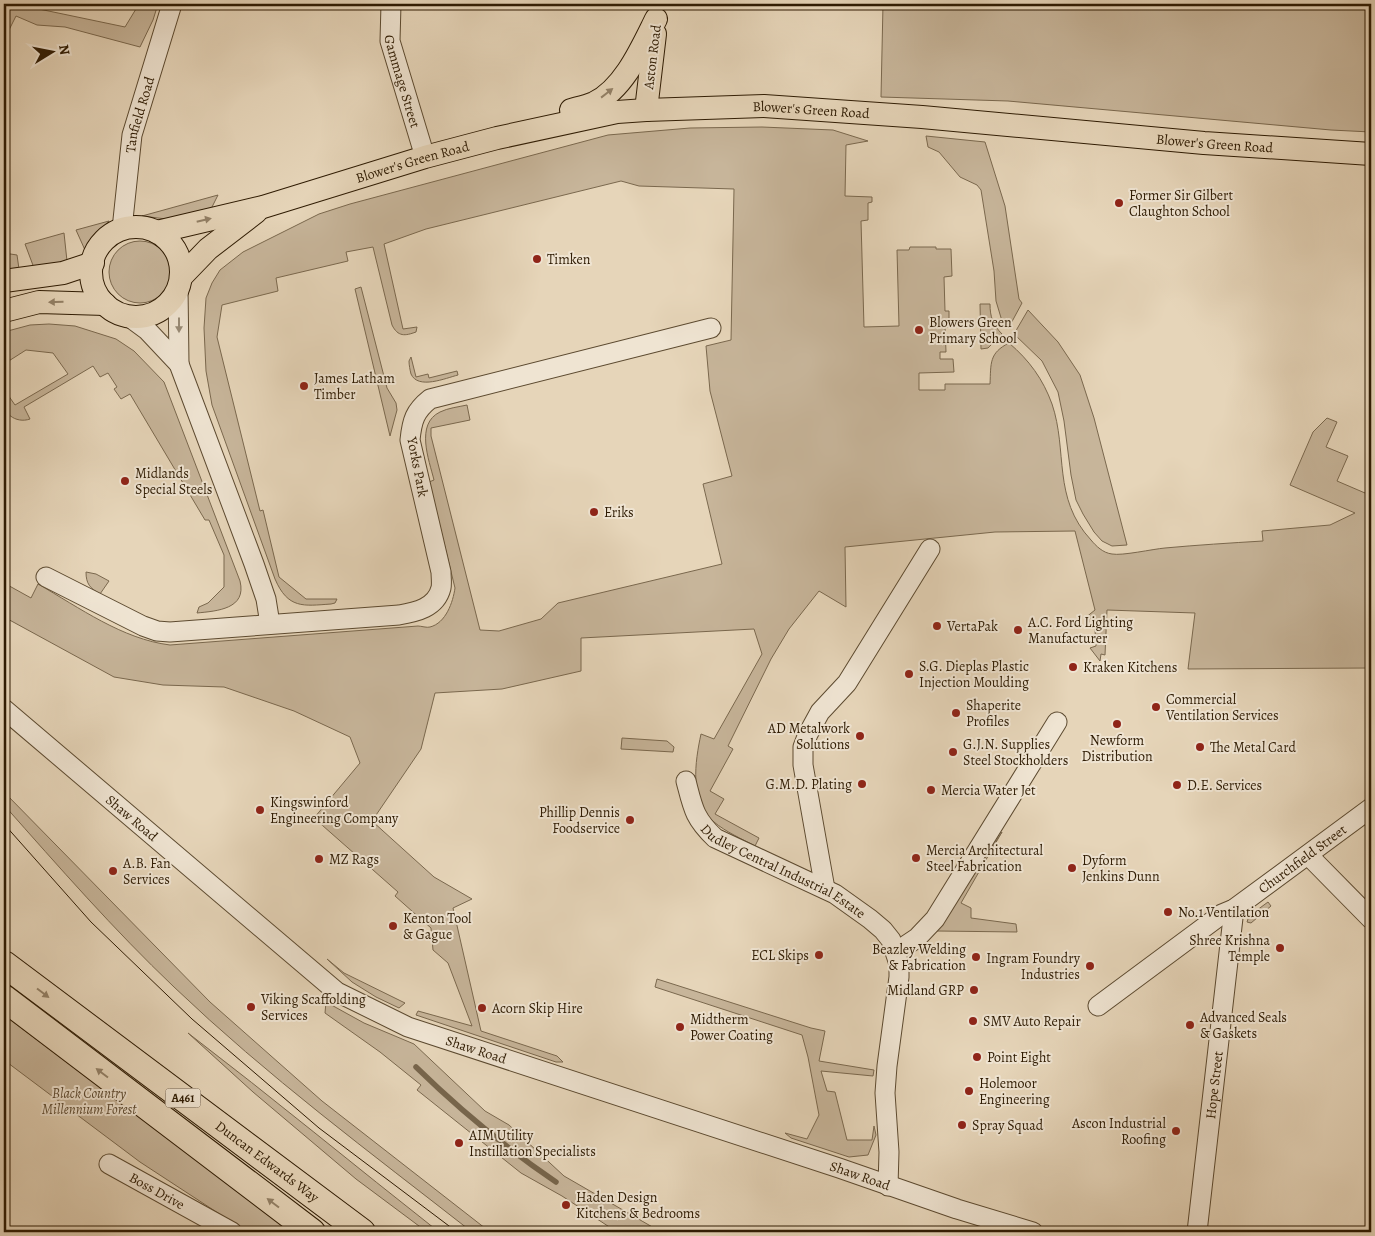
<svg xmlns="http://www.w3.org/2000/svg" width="1375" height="1236" font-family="Alegreya,serif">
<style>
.green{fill:#c7b59a;stroke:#7a684e}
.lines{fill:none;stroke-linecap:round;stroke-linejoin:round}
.stream{stroke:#77654b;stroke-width:5.5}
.minor-casing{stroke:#5c4a30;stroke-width:21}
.major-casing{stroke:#2e1b03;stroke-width:24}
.highway-casing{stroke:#2e1b03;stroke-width:28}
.minor{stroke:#efe4d2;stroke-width:19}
.major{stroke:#e6d5b9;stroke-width:22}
.highway{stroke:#e6d5b9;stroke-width:26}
.tram{stroke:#2e1b03;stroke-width:1}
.oneway{fill:#938167}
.oneway2{fill:#988a75}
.poi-dot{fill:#8f2418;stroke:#efe4d2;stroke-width:2}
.labels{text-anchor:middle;stroke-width:4;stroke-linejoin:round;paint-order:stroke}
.shield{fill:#efe4d2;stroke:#685741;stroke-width:1}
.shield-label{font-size:12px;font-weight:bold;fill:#2e1b03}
.street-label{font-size:14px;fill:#2e1b03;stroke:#efe4d2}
.poi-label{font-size:14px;fill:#2e1b03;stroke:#efe4d2;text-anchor:start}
.park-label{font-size:14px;font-style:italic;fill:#5c4930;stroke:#efe4d2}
</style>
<rect width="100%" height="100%" fill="#e6d5b9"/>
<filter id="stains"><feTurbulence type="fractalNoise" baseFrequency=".004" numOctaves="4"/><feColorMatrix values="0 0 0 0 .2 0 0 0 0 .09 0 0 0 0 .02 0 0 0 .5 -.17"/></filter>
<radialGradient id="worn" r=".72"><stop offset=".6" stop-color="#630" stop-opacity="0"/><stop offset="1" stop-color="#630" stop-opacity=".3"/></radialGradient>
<g class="green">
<polygon points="4,4 15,4 125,27 139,4 158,4 153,20 140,47 65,27 37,25 16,16 4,40"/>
<polygon points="883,4 1371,4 1371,132 1331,130 1008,101 881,97"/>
<path d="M762 127 833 130 868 141 846 145 845 196 872 197V202L868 203V220L861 221 864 327 899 326 897 250H909L910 247H936V249H951L952 276 944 277 945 311H949V327H945L946 352H940V359H953L954 372 919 373V390H945V384H990C991 363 989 353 1009 343 1029 360 1043 379 1052 404 1068 451 1052 498 1091 540 1096 546 1103 553 1112 554 1122 556 1153 549 1165 548 1197 545 1230 543 1263 541L1262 531 1330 525 1355 513 1290 485 1313 432 1327 418 1337 422 1326 447 1348 456 1337 481 1365 493 1371 480V668L1188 669 1195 613 1107 610 1105 655 1101 654 1100 661 1090 648 1096 646 1095 630 1085 618 1095 610 1075 531 995 532 845 547 846 607 819 591 789 629 771 659 728 746 733 749 710 791 724 799 715 814 759 838 755 846C742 839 726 832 714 822 689 801 695 762 701 734L714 739 762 654 754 629 581 638V671L502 689 435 693 421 749 372 821 434 877 472 899 453 908 481 1031 557 1056 563 1062H556L416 1015 418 1011 472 1026 448 963 433 950 431 928 395 896 398 892 314 818 360 763 350 737 294 711 224 687 163 685 114 677 4 617V583L31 598 38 584C80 608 122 639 170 645L418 626C421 626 427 628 430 627 446 623 453 602 455 588L429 482 434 480C429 460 415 424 440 412 448 408 458 407 467 405L470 420 431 428V436L480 630 499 631 541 619 558 603 722 564 703 484 732 476 710 391 706 346 731 340 734 189 639 186 621 181 426 229 384 244 403 329 417 327 416 332C405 336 398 337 392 325L373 247 346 252 348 261 276 278 278 291 222 305 217 337 260 511 263 510 279 577 306 599H337L335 603 331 604C303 606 288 609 275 579L212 405 206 371 204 328 206 298 212 283 220 270 243 252 319 214 350 204 608 135 690 128Z"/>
<polygon points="926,136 985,142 1005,206 1019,299 1022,303 1008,329 1002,321 996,301 994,271 981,190 977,185 960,177 939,152 928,147"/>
<polygon points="218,195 209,213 174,220 142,216"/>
<polygon points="109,221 102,233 85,250 76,230"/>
<polygon points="64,233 67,261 34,268 25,244"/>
<circle cx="140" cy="272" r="31"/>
<polygon points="4,253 17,255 19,269 4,271"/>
<polygon points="361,287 387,388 396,403 397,410 390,436 355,289"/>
<path d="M980 304H990C990 317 993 325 1002 334L988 348 981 349Z"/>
<polygon points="1028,310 1058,342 1080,375 1094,418 1127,545 1112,546 1102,541 1094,532 1083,514 1076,500 1071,475 1064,421 1058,392 1042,361 1014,334"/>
<path d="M49 324 75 326 116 339 134 351 164 382 240 581C247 609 217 611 197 613L199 607 208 603 224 587V555L209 520H205L130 394 121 399 114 389 117 387 108 373 100 377 93 366 24 407 30 419C16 424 0 413 5 397L8 395 15 405 68 374 53 353 26 350 4 364V332L30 325Z"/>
<path d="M411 357 416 377 428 374 429 378 457 371 458 375C446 378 418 390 411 374 410 370 409 365 409 361Z"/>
<path d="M86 572 96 574 109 581 100 594C90 588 86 584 86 572Z"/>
<polygon points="622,738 667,741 674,747 673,752 621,749"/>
<path d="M4 792 210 1002 322 1101 490 1232H472C371 1153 267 1076 174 987 114 930 59 867 4 805Z"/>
<polygon points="1002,832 961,903 971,908 971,918 1016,924 1017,932 937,931"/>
<polygon points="1268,902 1271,906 1251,923 1247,922 1249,916"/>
<polygon points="327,959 344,973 405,1003 399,1008 376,997 352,982"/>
<polygon points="657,979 811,1028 825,1031 819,1061 874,1070 873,1076 821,1071 827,1091 835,1092 847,1140 872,1140 874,1126 876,1135 868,1155 849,1157 791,1138 785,1133 807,1139 819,1115 808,1057 802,1035 655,987"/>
<polygon points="326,1002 364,1023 414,1044 485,1111 509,1125 564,1176 661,1232 617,1232 562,1196 521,1173 417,1090 421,1085 380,1052 325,1013"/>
<polygon points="4,1015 292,1232 247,1232 140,1162 4,1060"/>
<path d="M188 1033C273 1098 355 1166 439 1232H427L356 1179 253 1092Z"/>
</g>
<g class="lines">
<path class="stream" d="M416 1067C459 1109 506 1148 556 1182"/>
<g class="minor-casing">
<g id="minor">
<path id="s1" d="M391 4 390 41 425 157"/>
<path id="s2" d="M122 229 132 135 172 4"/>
<polyline points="178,286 179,364"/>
<polyline points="128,316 147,330 179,364 254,564 266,599 270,624"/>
<path d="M46 577 143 626 157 631 170 632 399 615C416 612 436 608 441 588 442 583 441 577 441 572L410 440C412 420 415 411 430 399L711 328"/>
<path id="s3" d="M4 709 337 992 408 1027 839 1168 957 1209 1033 1232"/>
<path id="s4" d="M686 781C693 808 694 818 715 838L835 894 870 919 883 930 891 940 899 964V977L887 1066 885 1093 889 1152 888 1186"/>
<polyline points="1308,855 1371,919"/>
<polyline points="825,889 803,765 803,747 808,734 820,712 847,683 930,549"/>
<polyline points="896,952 917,938 935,919 1057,722"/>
<path id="s5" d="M1098 1006 1222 914 1234 909 1371 808"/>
<path id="s6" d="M109 1164 232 1232"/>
<path id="s7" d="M1197 1232 1234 909"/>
</g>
</g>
<g class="major-casing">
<g id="major">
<path d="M571 110C578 108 587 106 594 103 624 89 642 47 656 19"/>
<polyline points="646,110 655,34"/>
<circle cx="136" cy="272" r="45"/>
<path id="s8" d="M157 232 263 207 425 157 497 138 617 112 646 110 764 106 922 117 1204 143 1371 154"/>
<polyline points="181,277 208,249 256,212"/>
<polyline points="4,281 63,273 93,263"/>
<polyline points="4,311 39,302 105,304"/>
</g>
</g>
<g class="highway-casing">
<g id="highway">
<path id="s9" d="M4 964 362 1232"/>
<polyline points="4,998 312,1232"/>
</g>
</g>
<use href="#minor" class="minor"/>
<use href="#major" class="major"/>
<use href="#highway" class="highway"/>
<polyline class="tram" points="4,824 91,922 192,1019 319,1128 457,1232"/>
</g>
<defs><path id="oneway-solid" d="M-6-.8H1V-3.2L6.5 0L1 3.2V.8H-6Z" transform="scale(1.25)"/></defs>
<g class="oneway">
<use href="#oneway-solid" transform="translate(607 93) rotate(-38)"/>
<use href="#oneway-solid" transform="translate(204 220) rotate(-13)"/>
<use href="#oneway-solid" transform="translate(56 302) rotate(179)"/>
<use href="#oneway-solid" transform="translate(43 993) rotate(37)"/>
<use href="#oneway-solid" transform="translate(102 1073) rotate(-143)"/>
<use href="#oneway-solid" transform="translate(273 1203) rotate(-143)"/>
</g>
<use class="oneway2" href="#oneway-solid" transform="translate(179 325) rotate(90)"/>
<g class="poi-dot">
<circle cx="1119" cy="203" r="5"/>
<circle cx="537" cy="259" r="5"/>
<circle cx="919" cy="330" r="5"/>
<circle cx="304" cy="386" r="5"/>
<circle cx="125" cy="481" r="5"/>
<circle cx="594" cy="512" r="5"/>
<circle cx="937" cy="626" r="5"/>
<circle cx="1018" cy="630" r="5"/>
<circle cx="1073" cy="667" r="5"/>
<circle cx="909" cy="674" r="5"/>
<circle cx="1156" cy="707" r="5"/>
<circle cx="956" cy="713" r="5"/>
<circle cx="1117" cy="724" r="5"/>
<circle cx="860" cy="736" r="5"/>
<circle cx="1200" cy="747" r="5"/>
<circle cx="953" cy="752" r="5"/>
<circle cx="862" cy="784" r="5"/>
<circle cx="1177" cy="785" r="5"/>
<circle cx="931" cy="790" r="5"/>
<circle cx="260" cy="810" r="5"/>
<circle cx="630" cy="820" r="5"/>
<circle cx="916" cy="858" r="5"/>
<circle cx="319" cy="859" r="5"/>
<circle cx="1072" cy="868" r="5"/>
<circle cx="113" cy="871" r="5"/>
<circle cx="1168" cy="912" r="5"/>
<circle cx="393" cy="926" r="5"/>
<circle cx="1280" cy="948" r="5"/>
<circle cx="819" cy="955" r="5"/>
<circle cx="976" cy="957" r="5"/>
<circle cx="1090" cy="966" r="5"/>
<circle cx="974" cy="990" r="5"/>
<circle cx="251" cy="1007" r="5"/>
<circle cx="482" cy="1008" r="5"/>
<circle cx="973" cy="1021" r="5"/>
<circle cx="1190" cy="1025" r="5"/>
<circle cx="680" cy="1027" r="5"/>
<circle cx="977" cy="1057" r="5"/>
<circle cx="969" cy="1091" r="5"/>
<circle cx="962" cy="1125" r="5"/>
<circle cx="1176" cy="1131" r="5"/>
<circle cx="459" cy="1143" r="5"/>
<circle cx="566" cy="1205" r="5"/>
</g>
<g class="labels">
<rect class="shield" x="165.5" y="1088.5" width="35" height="19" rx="4"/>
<g class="shield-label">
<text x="183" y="1102">A461</text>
</g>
<g class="street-label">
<text transform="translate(652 57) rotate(-83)" y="5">Aston Road</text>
<text dy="5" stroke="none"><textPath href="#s1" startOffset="79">Gammage Street</textPath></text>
<text dy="5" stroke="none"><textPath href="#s8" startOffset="670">Blower's Green Road</textPath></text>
<text dy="5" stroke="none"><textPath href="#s2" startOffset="116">Tanfield Road</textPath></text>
<text dy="5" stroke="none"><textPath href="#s8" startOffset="1075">Blower's Green Road</textPath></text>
<text dy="5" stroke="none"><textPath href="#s8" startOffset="265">Blower's Green Road</textPath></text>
<text transform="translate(418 467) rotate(79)" y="5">Yorks Park</text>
<text dy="5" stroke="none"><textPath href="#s3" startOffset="168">Shaw Road</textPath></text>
<text dy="5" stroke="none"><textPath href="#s5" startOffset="252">Churchfield Street</textPath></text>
<text dy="5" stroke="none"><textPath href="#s4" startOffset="141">Dudley Central Industrial Estate</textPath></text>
<text dy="5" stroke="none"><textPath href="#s3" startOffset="588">Shaw Road</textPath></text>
<text dy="5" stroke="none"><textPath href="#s7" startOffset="148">Hope Street</textPath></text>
<text dy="5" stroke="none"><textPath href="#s9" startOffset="329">Duncan Edwards Way</textPath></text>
<text dy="5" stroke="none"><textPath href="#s3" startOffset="992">Shaw Road</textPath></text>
<text dy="5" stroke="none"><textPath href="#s6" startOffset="55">Boss Drive</textPath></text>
</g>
<g class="poi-label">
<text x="1129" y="200">Former Sir Gilbert<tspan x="1129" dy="16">Claughton School</tspan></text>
<text x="547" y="264">Timken</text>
<text x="929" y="327">Blowers Green<tspan x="929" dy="16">Primary School</tspan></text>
<text x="314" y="383">James Latham<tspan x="314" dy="16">Timber</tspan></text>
<text x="135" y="478">Midlands<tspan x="135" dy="16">Special Steels</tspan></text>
<text x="604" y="517">Eriks</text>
<text x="1028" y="627">A.C. Ford Lighting<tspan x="1028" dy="16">Manufacturer</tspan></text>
<text x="947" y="631">VertaPak</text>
<text x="919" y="671">S.G. Dieplas Plastic<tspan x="919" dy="16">Injection Moulding</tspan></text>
<text x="1083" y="672">Kraken Kitchens</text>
<text x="1166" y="704">Commercial<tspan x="1166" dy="16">Ventilation Services</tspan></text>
<text x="966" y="710">Shaperite<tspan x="966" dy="16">Profiles</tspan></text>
<text x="850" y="733" text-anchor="end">AD Metalwork<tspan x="850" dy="16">Solutions</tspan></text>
<text x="1117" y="745" text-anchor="middle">Newform<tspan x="1117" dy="16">Distribution</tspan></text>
<text x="963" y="749">G.J.N. Supplies<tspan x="963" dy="16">Steel Stockholders</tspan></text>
<text x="1210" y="752">The Metal Card</text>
<text x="852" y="789" text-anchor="end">G.M.D. Plating</text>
<text x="1187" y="790">D.E. Services</text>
<text x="941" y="795">Mercia Water Jet</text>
<text x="270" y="807">Kingswinford<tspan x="270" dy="16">Engineering Company</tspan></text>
<text x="620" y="817" text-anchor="end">Phillip Dennis<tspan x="620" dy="16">Foodservice</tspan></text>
<text x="926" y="855">Mercia Architectural<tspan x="926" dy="16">Steel Fabrication</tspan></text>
<text x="329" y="864">MZ Rags</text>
<text x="1082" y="865">Dyform<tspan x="1082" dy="16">Jenkins Dunn</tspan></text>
<text x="123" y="868">A.B. Fan<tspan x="123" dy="16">Services</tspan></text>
<text x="1178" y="917">No.1 Ventilation</text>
<text x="403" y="923">Kenton Tool<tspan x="403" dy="16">&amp; Gague</tspan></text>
<text x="1270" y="945" text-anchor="end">Shree Krishna<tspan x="1270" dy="16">Temple</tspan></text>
<text x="966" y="954" text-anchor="end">Beazley Welding<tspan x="966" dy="16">&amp; Fabrication</tspan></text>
<text x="809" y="960" text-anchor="end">ECL Skips</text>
<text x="1080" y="963" text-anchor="end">Ingram Foundry<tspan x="1080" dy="16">Industries</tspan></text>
<text x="964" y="995" text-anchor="end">Midland GRP</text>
<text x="261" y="1004">Viking Scaffolding<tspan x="261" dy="16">Services</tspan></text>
<text x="492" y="1013">Acorn Skip Hire</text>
<text x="1200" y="1022">Advanced Seals<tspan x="1200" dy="16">&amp; Gaskets</tspan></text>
<text x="690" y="1024">Midtherm<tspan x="690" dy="16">Power Coating</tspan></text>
<text x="983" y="1026">SMV Auto Repair</text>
<text x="987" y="1062">Point Eight</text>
<text x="979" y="1088">Holemoor<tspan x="979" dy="16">Engineering</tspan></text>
<text x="1166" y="1128" text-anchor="end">Ascon Industrial<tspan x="1166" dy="16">Roofing</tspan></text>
<text x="972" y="1130">Spray Squad</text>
<text x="469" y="1140">AIM Utility<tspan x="469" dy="16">Instillation Specialists</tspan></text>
<text x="576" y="1202">Haden Design<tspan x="576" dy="16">Kitchens &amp; Bedrooms</tspan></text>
</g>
<g class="park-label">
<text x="89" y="1098">Black Country<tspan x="89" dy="16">Millennium Forest</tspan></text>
</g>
</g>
<rect width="1375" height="1236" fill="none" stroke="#e6d5b9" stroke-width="20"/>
<rect x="5" y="5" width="1365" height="1226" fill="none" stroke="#2e1b03" stroke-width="2.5"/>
<rect x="10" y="10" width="1355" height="1216" fill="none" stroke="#2e1b03"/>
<g transform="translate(52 52) rotate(80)" stroke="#efe4d2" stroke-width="4" paint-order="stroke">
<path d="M0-4L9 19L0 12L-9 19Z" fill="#2e1b03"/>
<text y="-8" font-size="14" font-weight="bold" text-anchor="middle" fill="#2e1b03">N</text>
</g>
<rect width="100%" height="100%" filter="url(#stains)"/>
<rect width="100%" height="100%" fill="url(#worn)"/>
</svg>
